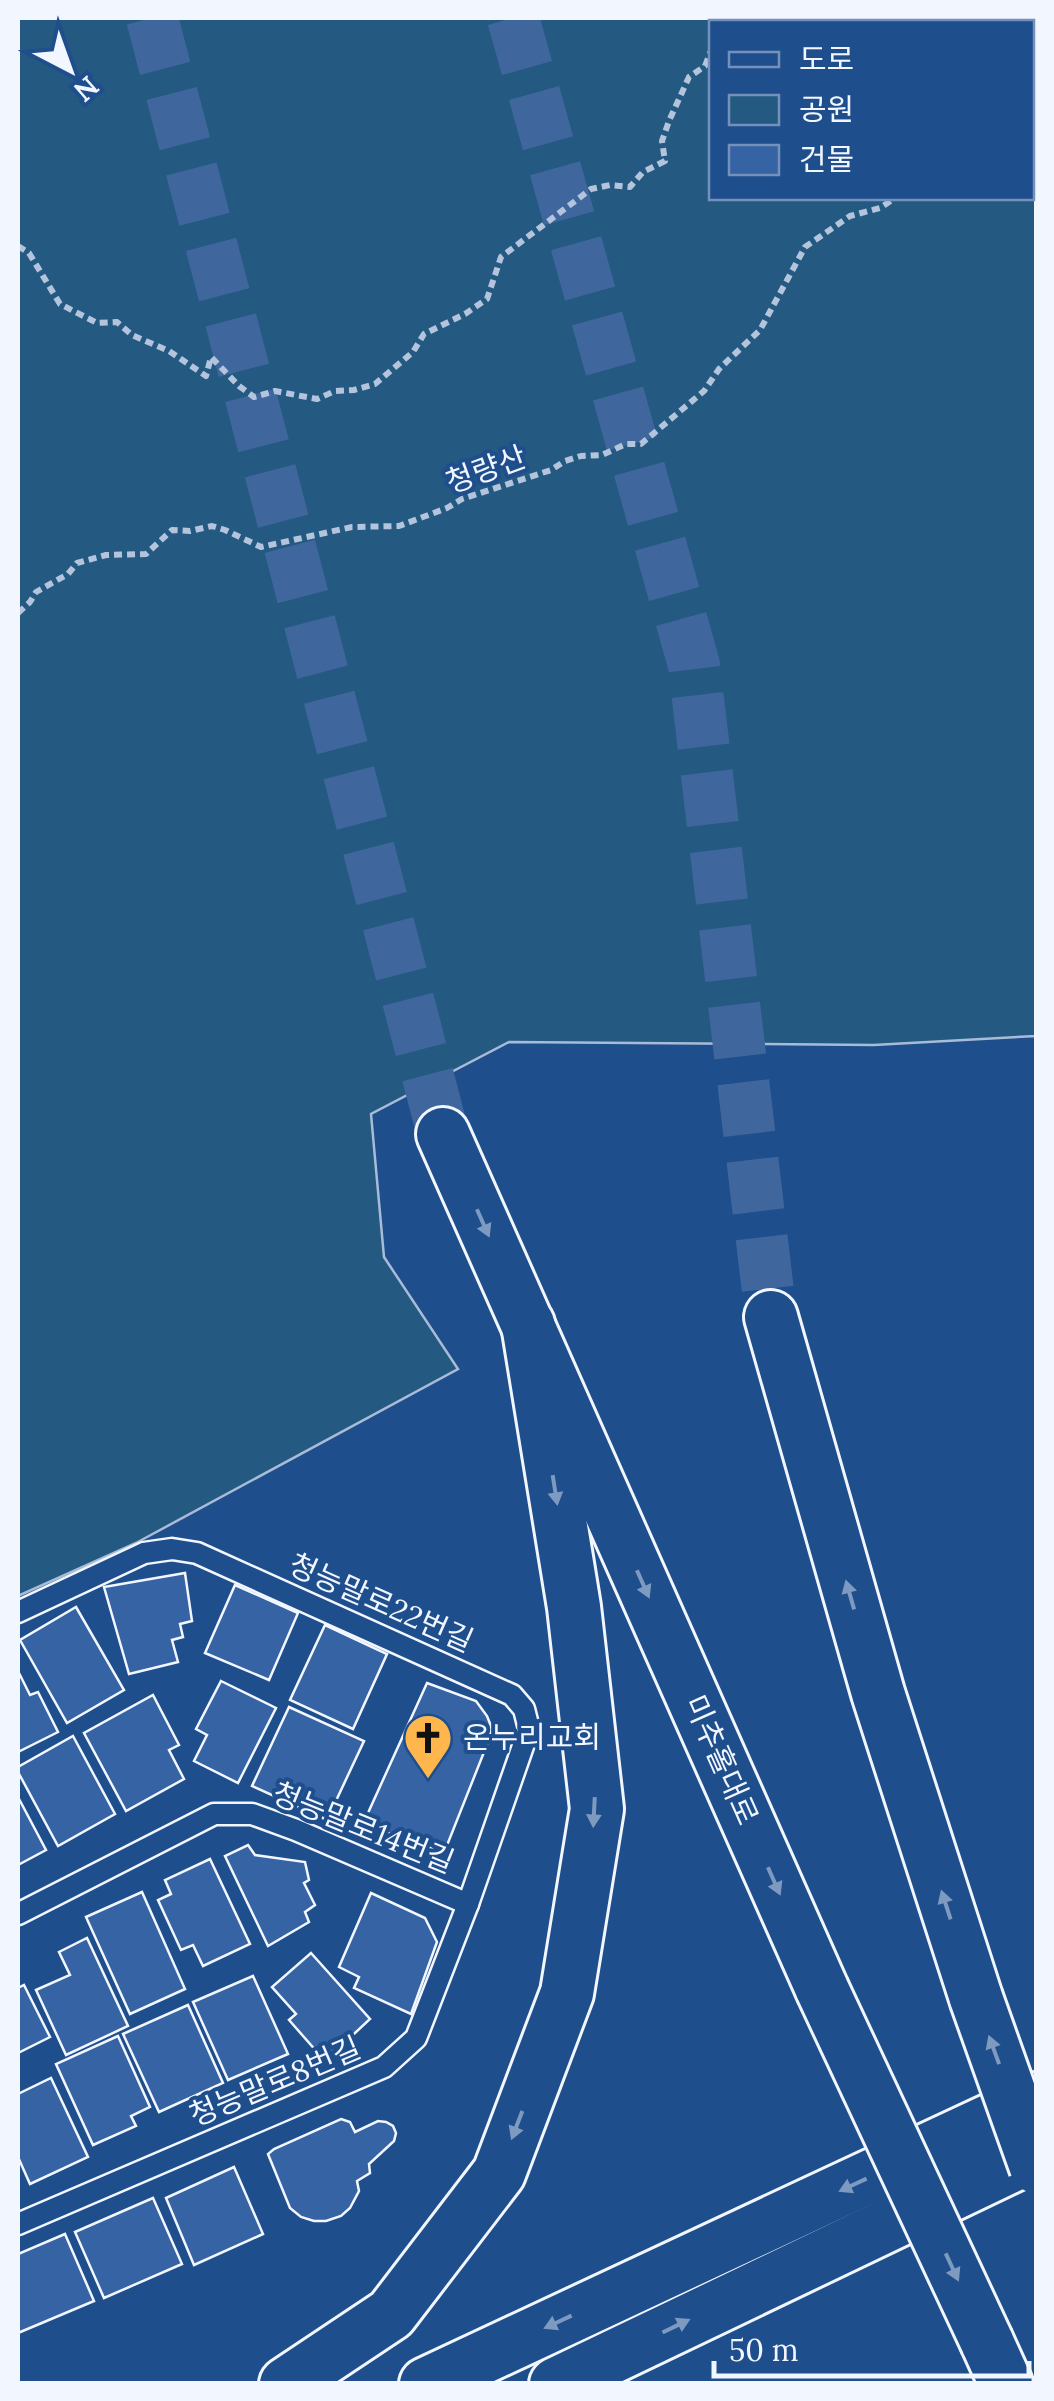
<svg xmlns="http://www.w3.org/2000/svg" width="1054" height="2401" font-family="Lora,'Noto Sans KR',serif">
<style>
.green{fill:#245a82;stroke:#a8bbd7;stroke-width:2.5;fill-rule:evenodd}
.building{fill:#3563a3;stroke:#f2f6ff;stroke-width:2.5}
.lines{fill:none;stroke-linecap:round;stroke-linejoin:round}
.secondary-tunnel{stroke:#3f679d;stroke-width:52;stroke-dasharray:52 26;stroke-linecap:butt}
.lane-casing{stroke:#f2f6ff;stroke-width:25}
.secondary-casing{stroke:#f2f6ff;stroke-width:58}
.path{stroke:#b3c4dc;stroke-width:6;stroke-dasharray:8 5;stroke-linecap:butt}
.lane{stroke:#1f4e8c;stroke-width:20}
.secondary{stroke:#1f4e8c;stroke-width:52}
.secondary-bridge-casing{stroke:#f2f6ff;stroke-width:58;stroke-linecap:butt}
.secondary-bridge{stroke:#1f4e8c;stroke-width:52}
.oneway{fill:#7e9ac0}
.labels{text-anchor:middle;stroke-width:8;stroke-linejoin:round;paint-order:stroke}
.street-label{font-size:30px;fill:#f2f6ff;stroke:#1f4e8c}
.poi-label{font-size:30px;fill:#f2f6ff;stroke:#1f4e8c;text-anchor:start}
</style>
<rect width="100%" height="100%" fill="#1f4e8c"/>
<path class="green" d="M18 18H1036V1036L874 1045 509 1042 371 1114 384 1257 458 1369 136 1543 18 1596ZM712 22H1032V198H712Z"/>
<g class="building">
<polygon points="185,1573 192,1621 180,1624 183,1637 172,1640 178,1662 129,1674 104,1587"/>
<polygon points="235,1585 298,1613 269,1680 205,1653"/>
<polygon points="76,1607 124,1690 67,1723 20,1640"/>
<polygon points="325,1625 387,1654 353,1729 290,1700"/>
<polygon points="18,1671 30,1695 38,1692 58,1732 18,1752"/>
<polygon points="221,1681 276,1708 238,1783 194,1761 207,1735 196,1729"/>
<polygon points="427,1683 476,1701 487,1716 491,1726 490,1737 444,1853 363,1824"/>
<polygon points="153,1695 179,1745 169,1750 184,1779 126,1811 84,1733"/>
<polygon points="289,1707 364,1741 327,1820 252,1786"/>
<polygon points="73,1736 115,1814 58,1846 18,1772 18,1767"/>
<polygon points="18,1797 46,1850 18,1865"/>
<polygon points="248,1845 255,1855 305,1862 309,1880 304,1883 315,1905 305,1912 309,1922 268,1946 225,1856"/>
<polygon points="210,1859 250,1944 203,1966 193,1945 181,1950 158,1900 171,1894 165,1880"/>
<polygon points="142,1892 185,1989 130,2014 86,1917"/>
<polygon points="371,1893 425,1918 437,1942 411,2014 354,1988 359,1977 339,1967"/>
<polygon points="87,1938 128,2026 66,2055 36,1990 70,1975 59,1952"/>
<polygon points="311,1953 370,2019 325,2061 289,2020 296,2014 272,1987"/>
<polygon points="253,1976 288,2054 228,2080 193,2002"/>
<polygon points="24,1985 50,2037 18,2053 18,1988"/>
<polygon points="188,2005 223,2083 159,2112 123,2034"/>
<polygon points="118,2036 150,2107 131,2116 136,2126 93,2145 56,2064"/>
<polygon points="51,2078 88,2157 30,2184 18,2157 18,2094"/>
<polygon points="341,2119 350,2122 355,2132 378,2121 386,2122 393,2126 396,2133 394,2141 369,2164 370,2173 357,2181 359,2191 350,2208 341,2216 326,2221 314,2221 301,2217 290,2208 268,2154 274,2149"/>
<polygon points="234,2167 263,2234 194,2265 166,2198"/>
<polygon points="153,2198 182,2264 104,2298 75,2232"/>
<polygon points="65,2234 94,2301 18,2333 18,2254"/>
</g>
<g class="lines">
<g class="secondary-tunnel">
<polyline points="152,18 443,1134"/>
<polyline points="513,18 694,665 771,1317"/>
</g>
<g class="lane-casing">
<g id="lane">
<polyline points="18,1612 144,1553 172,1549 197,1553 512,1695 524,1709 529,1729 468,1904 416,2038 384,2067 18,2224"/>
<polyline points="18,1914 214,1814 252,1814 296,1830 468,1904"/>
</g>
</g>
<g class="secondary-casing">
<g id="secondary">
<polyline points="443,1134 822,1989"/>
<polyline points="771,1317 878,1693 976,1998"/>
<polyline points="987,2342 1006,2384"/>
<polyline points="286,2384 391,2314 499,2173 567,1993 597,1809 574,1607 528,1324"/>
<polyline points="426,2384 1036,2099"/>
<polyline points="556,2384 1036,2154"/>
</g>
</g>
<g class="path">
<polyline points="712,36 712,18"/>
<polyline points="1032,78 1036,76"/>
<polyline points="1032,149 1036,149"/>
<polyline points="18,246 29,253 60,304 97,323 117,322 132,335 169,351 206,376 211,357 239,386 254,397 275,391 317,399 335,391 354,390 375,384 413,352 424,334 465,314 487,299 501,257 591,189 610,185 630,187 643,172 665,161 662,141 669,121 689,77 705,66 712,48"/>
<polyline points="18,613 30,602 36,592 68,574 77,563 106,555 146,554 172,530 190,531 212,526 225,530 261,547 352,527 399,526 447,508 462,499 551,470 565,461 581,456 602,455 626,444 641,444 704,391 719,369 760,330 805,247 850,216 880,208 895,198"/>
</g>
<use href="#lane" class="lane"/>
<use href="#secondary" class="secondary"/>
<g class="secondary-bridge-casing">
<g id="secondary-bridge">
<polyline points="822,1989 987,2342"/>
<polyline points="976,1998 1036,2167"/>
</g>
</g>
<use href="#secondary-bridge" class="secondary-bridge"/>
</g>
<defs><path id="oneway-solid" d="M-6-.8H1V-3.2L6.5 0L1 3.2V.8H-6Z" transform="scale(2.5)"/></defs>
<g class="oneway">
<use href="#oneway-solid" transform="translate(483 1223) rotate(66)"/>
<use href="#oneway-solid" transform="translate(555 1490) rotate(81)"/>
<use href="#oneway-solid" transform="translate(643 1584) rotate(66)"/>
<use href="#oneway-solid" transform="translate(850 1595) rotate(-106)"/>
<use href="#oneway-solid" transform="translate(594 1812) rotate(93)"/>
<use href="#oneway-solid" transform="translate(774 1881) rotate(66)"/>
<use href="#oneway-solid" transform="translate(946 1905) rotate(-108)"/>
<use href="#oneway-solid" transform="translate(994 2050) rotate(-110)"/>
<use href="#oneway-solid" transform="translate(517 2125) rotate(111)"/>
<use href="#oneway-solid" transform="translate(853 2185) rotate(155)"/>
<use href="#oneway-solid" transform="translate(952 2267) rotate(65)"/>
<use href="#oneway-solid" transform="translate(558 2322) rotate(155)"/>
<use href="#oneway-solid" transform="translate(676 2326) rotate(-26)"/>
</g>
<defs>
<g id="church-pin" transform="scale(2.5)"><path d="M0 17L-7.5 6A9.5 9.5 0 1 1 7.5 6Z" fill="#ffb74d" stroke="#1f4e8c"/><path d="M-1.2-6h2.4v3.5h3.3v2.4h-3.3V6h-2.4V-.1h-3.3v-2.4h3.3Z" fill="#111"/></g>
</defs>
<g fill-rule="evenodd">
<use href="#church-pin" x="428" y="1738"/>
</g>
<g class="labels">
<g class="street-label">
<text transform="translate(486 470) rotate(-20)" y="10">청량산</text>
<text transform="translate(381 1603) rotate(24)" y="10">청능말로22번길</text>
<text transform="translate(721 1760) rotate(66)" y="10">미추홀대로</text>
<text transform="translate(363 1828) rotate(22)" y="10">청능말로14번길</text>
<text transform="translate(275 2082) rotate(-23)" y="10">청능말로8번길</text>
</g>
<g class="poi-label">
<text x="463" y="1748">온누리교회</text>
</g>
</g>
<rect width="1054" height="2401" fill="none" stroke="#f2f6ff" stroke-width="40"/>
<rect x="709" y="20" width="325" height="180" fill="#1f4e8c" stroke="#7391ba" stroke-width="2.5"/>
<rect x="729" y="52" width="50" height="15" fill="#1f4e8c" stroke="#7391ba" stroke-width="2.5"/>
<text x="799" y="70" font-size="30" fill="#f2f6ff">도로</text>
<rect x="729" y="95" width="50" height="30" fill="#245a82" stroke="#7391ba" stroke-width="2.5"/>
<text x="799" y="120" font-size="30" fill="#f2f6ff">공원</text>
<rect x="729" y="145" width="50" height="30" fill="#3563a3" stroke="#7391ba" stroke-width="2.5"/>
<text x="799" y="170" font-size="30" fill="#f2f6ff">건물</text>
<g transform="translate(70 70) rotate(139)" stroke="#1f4e8c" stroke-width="8" paint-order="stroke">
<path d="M0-8L18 38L0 25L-18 38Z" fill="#f2f6ff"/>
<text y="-15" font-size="28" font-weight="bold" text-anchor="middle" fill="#f2f6ff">N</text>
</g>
<path d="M714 2361v15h315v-15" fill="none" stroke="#f2f6ff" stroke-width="5"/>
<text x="729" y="2361" font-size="30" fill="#f2f6ff" stroke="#1f4e8c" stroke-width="8" paint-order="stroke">50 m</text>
</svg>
